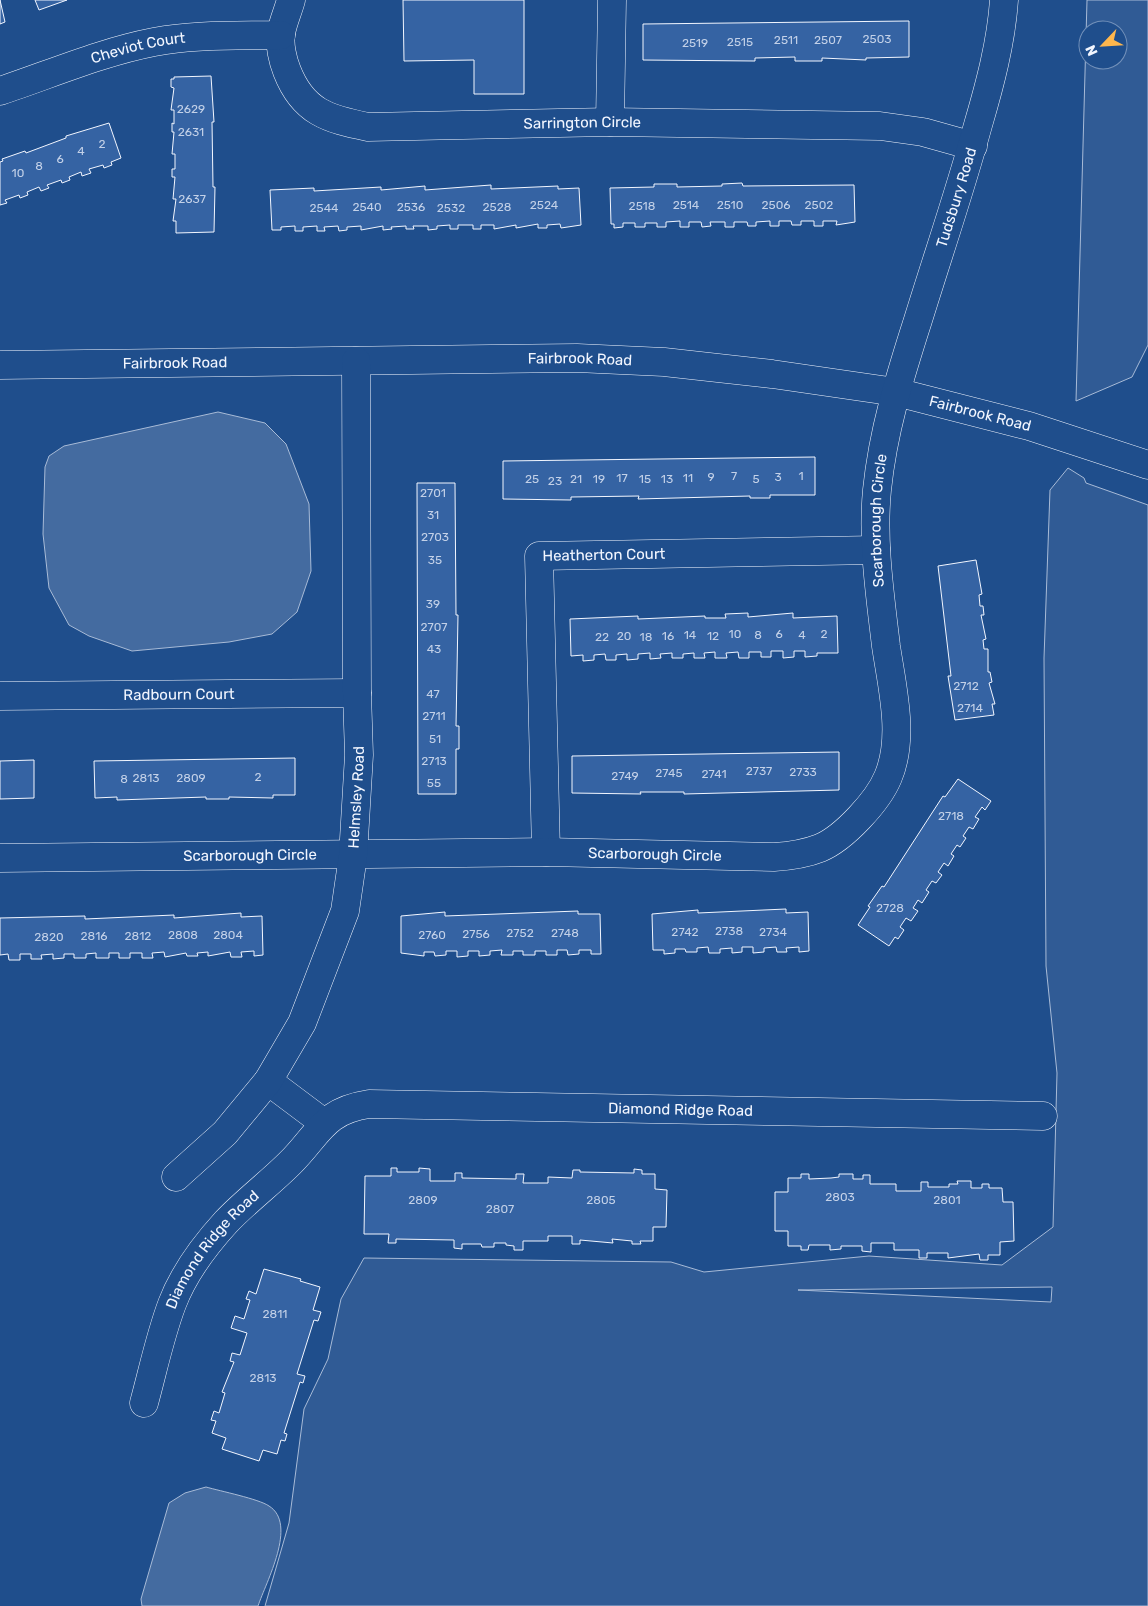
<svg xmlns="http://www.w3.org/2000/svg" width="1148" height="1606" font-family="Rubik,sans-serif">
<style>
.green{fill:#305b95;stroke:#a8bbd7;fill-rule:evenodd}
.water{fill:#446ba0;stroke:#a8bbd7}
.building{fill:#3563a3;stroke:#f2f6ff}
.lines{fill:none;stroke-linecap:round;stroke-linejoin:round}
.minor-casing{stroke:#f2f6ff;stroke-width:29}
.minor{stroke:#1f4e8c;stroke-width:28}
.labels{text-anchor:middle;stroke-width:4;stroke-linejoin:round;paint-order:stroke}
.number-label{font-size:12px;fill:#c3d1e8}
.street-label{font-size:15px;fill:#f2f6ff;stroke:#1f4e8c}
</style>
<rect width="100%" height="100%" fill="#1f4e8c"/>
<g class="green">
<path d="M1087 0H1148V345L1132 377 1076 401ZM1088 30H1118V60H1088Z"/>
<path d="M1068 468 1084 478 1086 483 1148 505V1606H265L289 1523 304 1409 328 1359 341 1299 364 1258 671 1262 704 1272 869 1256 1002 1265 1053 1227 1057 1073 1046 966 1044 658 1050 490ZM1052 1287 1051 1302 798 1290Z"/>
</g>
<g class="water">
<polygon points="218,412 265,423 286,444 309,504 311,571 297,612 272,634 229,642 132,651 89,636 69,625 49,588 43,534 45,467 49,456 64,446"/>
<path d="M206 1487C220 1491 259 1499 269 1506 298 1524 266 1582 258 1606H142L141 1599 169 1503 185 1493Z"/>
</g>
<g class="building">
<polygon points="0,0 5,22 0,24"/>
<polygon points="35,0 67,0 39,10"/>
<polygon points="403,0 524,0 524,94 474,94 474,60 404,61"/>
<polygon points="909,21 909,57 866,58 866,60 822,58 822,61 795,61 795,57 755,58 755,61 643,60 643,24"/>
<polygon points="211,76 214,122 212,122 213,187 215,187 214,232 176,233 176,221 173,221 176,199 173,199 175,177 172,177 172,169 175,169 175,154 172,154 174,132 172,132 172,123 174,124 174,110 171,110 174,88 171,87 171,79 174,79 174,77"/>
<polygon points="109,123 121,158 111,162 112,165 104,168 103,165 89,169 91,173 82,176 81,172 69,177 70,180 62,183 61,180 47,185 49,188 41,191 39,187 27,192 28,195 20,198 19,195 5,200 7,203 0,205 0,162 3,161 2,159 25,151 26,153 66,138 66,136"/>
<polygon points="742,183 743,186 854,185 855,222 836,225 837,221 823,221 823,226 814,226 814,221 801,221 801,225 792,225 791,221 779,221 779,226 770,226 770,221 756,222 756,226 748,226 747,222 734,222 734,227 725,227 725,222 710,222 711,226 702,227 701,222 689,222 689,227 680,227 680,221 666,222 666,227 657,227 657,223 645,223 645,227 635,227 635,223 623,223 623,227 614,228 614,224 611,224 610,188 654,187 654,184 677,184 677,187 722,186 722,184"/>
<polygon points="491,185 491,189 558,186 558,189 579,188 581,225 561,228 560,224 547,225 547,228 538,228 538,224 516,228 516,225 494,229 494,225 481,225 481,229 473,229 473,225 458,225 458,229 450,229 450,225 437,226 437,229 428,230 428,226 413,226 414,229 406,229 406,226 391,227 392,229 383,230 383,226 361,230 361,226 347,227 347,230 339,231 338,226 324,227 325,231 317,231 317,226 303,227 303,231 295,231 295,226 281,227 281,230 272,230 270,190 314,188 314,191 381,187 381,190 425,186 425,190"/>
<polygon points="815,457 815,495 770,495 770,498 750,498 750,496 638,499 639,496 571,497 571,500 503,499 503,461"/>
<polygon points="417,483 455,483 456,615 458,615 456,726 459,726 459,749 456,749 456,794 418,794"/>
<polygon points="976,560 982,594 979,595 980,606 983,606 984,615 981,615 986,639 983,640 984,649 988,649 988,672 990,672 992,682 989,683 995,704 992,704 994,715 955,720 948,676 951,676 938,566"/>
<polygon points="748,613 748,617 793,613 793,618 837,616 838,653 817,653 817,656 805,657 805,651 794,651 794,657 783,658 783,651 771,651 771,657 761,657 761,652 749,652 749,658 739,658 738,652 726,653 727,658 715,658 715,652 704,653 705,658 694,658 694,653 683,654 683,658 672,658 672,653 660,654 661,658 650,659 650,653 638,654 638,659 627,660 627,654 616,655 616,660 606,660 605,654 594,655 594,660 583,661 583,655 571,656 570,619 638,616 638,619 705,616 705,618 726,618 725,614"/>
<polygon points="839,752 839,790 684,794 684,792 640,792 641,794 572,793 572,756"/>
<polygon points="295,758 295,795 273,795 273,798 229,797 229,799 206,799 206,797 117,800 117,797 95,798 94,761"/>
<polygon points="34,760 34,798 0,799 0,761"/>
<polygon points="958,779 991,801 985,810 982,807 975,817 979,819 973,829 969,827 963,836 966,838 960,847 957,845 951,854 954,856 948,866 944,863 938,872 942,875 936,883 932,881 926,890 929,892 922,903 918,900 913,908 918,911 911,921 906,918 900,927 904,930 898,939 895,937 889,946 858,925 870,907 868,906 882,886 884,887 943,796 945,797"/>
<polygon points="786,909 786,913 808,912 809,951 799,952 799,947 786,948 787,952 777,952 776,947 764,948 764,952 753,953 753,947 742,947 742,952 732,953 732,948 720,949 720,953 709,953 708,947 697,948 697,952 686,952 685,949 675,949 675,953 664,954 664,950 653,950 652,914 698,910 698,913"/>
<polygon points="578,911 578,914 600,914 601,954 591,954 591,950 579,950 579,954 568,955 567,950 557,950 557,955 546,955 546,951 535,951 535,955 523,955 523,951 513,951 513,955 501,955 502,950 490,951 490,955 479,956 479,951 468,951 468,956 457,957 457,951 446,951 446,955 435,956 434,952 424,952 424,956 401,953 401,916 445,912 445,916"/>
<polygon points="241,913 241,917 262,916 263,955 254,956 254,951 241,952 242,957 231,957 230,952 208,956 208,952 197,953 198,956 187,956 186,953 165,957 164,952 152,953 153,958 142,958 142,953 130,953 130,958 119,958 119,953 109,953 109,958 96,958 96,953 86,954 86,958 74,958 74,954 64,954 64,958 53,959 53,954 41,955 42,959 31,959 31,954 20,954 20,960 9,960 8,954 0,955 0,918 85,916 85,919 174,915 174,918"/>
<polygon points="391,1168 397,1168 397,1172 419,1172 419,1168 430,1169 430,1181 455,1181 455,1173 462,1173 462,1178 516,1179 516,1174 524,1174 523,1183 548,1183 548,1177 572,1178 573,1170 580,1170 580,1172 634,1173 634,1169 642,1170 642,1174 655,1174 655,1189 667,1190 666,1227 653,1227 653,1241 640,1241 641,1244 632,1244 632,1241 612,1239 613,1243 580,1240 580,1244 572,1244 572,1236 548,1236 548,1241 523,1241 523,1250 514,1250 514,1246 506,1245 506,1243 494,1243 494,1247 482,1247 481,1244 462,1244 462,1249 454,1248 454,1240 396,1239 396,1243 388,1243 389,1234 364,1234 365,1176 391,1176"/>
<polygon points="801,1174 809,1174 809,1179 831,1178 839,1177 839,1174 853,1174 853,1179 863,1179 863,1175 870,1175 870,1184 896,1184 896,1191 921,1191 921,1182 928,1182 928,1187 949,1187 949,1184 958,1184 957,1181 971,1181 971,1188 982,1188 982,1184 989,1184 989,1188 1002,1188 1003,1202 1013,1202 1014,1241 1000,1242 1000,1255 988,1255 988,1260 980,1260 979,1254 948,1258 948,1253 927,1253 927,1258 919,1258 919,1250 894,1250 894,1243 871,1243 871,1252 862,1251 862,1246 841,1246 841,1249 830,1250 830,1245 809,1245 808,1250 801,1250 801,1246 788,1246 788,1231 775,1231 775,1192 788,1192 788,1178 801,1178"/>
<polygon points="264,1269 301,1279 300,1281 320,1287 313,1310 321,1312 318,1321 314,1320 297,1374 305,1376 303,1383 300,1382 284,1433 287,1434 285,1441 281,1440 277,1454 263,1450 259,1461 222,1449 226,1438 212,1433 216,1421 211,1420 214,1411 219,1413 225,1393 222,1392 234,1362 230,1361 232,1353 240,1355 247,1333 231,1328 235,1316 244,1319 250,1300 246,1299 249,1291 256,1294"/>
</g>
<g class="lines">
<g class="minor-casing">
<g id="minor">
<path id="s1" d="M291 0C288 11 283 22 281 33 279 45 283 61 287 71 303 112 328 119 368 127L610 122 880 126 923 132 973 146"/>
<path id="s2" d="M0 91C51 74 102 52 154 42 195 34 239 36 281 35"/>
<polyline points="610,122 612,0"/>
<path id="s3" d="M0 365 577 358 664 362 772 374 896 392 1029 426 1148 465"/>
<path id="s4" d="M0 696 357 693"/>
<path id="s5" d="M546 852 539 556 876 550"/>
<path id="s6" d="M0 858 546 852 774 857C790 856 805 854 820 848 844 838 878 801 888 777 905 737 892 687 886 646 880 595 872 541 877 490 883 431 900 376 918 320 938 255 960 191 978 125 990 84 1001 43 1004 0"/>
<polyline points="268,1081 324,1123"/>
<path id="s7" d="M176 1177 225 1133 268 1081 302 1023 345 911 353 856 359 755 357 693 356 361"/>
<path id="s8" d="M144 1403C153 1370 160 1336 172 1304 183 1275 205 1245 226 1222 246 1201 270 1183 290 1163 320 1133 323 1111 369 1104L1043 1116"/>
</g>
</g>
<use href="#minor" class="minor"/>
</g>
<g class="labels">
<g class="number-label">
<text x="877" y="43">2503</text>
<text x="786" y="44">2511</text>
<text x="828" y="44">2507</text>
<text x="740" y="46">2515</text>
<text x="695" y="47">2519</text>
<text x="191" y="113">2629</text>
<text x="191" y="136">2631</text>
<text x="102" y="148">2</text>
<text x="81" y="155">4</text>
<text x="60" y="163">6</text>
<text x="39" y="170">8</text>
<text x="18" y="177">10</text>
<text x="192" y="203">2637</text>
<text x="544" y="209">2524</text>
<text x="686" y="209">2514</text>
<text x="730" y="209">2510</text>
<text x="776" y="209">2506</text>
<text x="819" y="209">2502</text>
<text x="642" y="210">2518</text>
<text x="367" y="211">2540</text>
<text x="411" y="211">2536</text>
<text x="497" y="211">2528</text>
<text x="324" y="212">2544</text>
<text x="451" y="212">2532</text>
<text x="734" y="480">7</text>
<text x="801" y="480">1</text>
<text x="711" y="481">9</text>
<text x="778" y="481">3</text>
<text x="622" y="482">17</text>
<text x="688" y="482">11</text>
<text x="532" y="483">25</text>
<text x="576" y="483">21</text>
<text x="599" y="483">19</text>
<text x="645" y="483">15</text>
<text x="667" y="483">13</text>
<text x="756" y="483">5</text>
<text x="555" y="485">23</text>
<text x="433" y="497">2701</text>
<text x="433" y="519">31</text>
<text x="435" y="541">2703</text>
<text x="435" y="564">35</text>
<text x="433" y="608">39</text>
<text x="434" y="631">2707</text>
<text x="735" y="638">10</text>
<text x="779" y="638">6</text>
<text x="824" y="638">2</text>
<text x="690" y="639">14</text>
<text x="758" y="639">8</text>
<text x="802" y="639">4</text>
<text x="624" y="640">20</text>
<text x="668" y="640">16</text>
<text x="713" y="640">12</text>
<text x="602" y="641">22</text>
<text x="646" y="641">18</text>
<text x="434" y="653">43</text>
<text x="966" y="690">2712</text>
<text x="433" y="698">47</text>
<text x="970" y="712">2714</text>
<text x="434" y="720">2711</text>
<text x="435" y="743">51</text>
<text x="434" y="765">2713</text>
<text x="759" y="775">2737</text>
<text x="803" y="776">2733</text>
<text x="669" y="777">2745</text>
<text x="714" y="778">2741</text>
<text x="625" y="780">2749</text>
<text x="258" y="781">2</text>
<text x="146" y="782">2813</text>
<text x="191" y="782">2809</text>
<text x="124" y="783">8</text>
<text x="434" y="787">55</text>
<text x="951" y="820">2718</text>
<text x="890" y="912">2728</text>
<text x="729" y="935">2738</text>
<text x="685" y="936">2742</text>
<text x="773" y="936">2734</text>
<text x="520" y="937">2752</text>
<text x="565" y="937">2748</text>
<text x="476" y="938">2756</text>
<text x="183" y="939">2808</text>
<text x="228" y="939">2804</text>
<text x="432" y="939">2760</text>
<text x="94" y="940">2816</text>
<text x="138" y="940">2812</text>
<text x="49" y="941">2820</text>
<text x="840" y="1201">2803</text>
<text x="423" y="1204">2809</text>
<text x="601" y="1204">2805</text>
<text x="947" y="1204">2801</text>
<text x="500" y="1213">2807</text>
<text x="275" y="1318">2811</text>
<text x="263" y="1382">2813</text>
</g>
<g class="street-label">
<text dy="5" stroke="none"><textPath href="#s2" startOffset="145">Cheviot Court</textPath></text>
<text dy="5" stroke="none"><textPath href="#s1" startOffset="392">Sarrington Circle</textPath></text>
<text dy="5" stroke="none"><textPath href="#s6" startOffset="1514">Tudsbury Road</textPath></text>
<text dy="5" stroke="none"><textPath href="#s3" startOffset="580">Fairbrook Road</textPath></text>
<text dy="5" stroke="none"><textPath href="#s3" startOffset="175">Fairbrook Road</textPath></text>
<text dy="5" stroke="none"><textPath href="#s3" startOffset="985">Fairbrook Road</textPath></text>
<text dy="5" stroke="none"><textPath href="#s6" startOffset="1180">Scarborough Circle</textPath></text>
<text dy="5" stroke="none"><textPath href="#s5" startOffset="361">Heatherton Court</textPath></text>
<text dy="5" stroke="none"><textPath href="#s4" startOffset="179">Radbourn Court</textPath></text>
<text dy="5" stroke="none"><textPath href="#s7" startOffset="435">Helmsley Road</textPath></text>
<text dy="5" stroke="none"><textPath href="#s6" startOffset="655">Scarborough Circle</textPath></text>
<text dy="5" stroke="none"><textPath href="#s6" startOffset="250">Scarborough Circle</textPath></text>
<text dy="5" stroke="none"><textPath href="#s8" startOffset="702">Diamond Ridge Road</textPath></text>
<text dy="5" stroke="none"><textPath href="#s8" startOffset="171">Diamond Ridge Road</textPath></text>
</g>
</g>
<g transform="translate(1103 45) rotate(245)"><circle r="24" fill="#1f4e8c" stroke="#7391ba"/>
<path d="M0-4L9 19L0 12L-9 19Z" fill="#ffb74d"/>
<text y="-8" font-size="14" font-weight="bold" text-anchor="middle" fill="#f2f6ff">N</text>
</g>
</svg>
